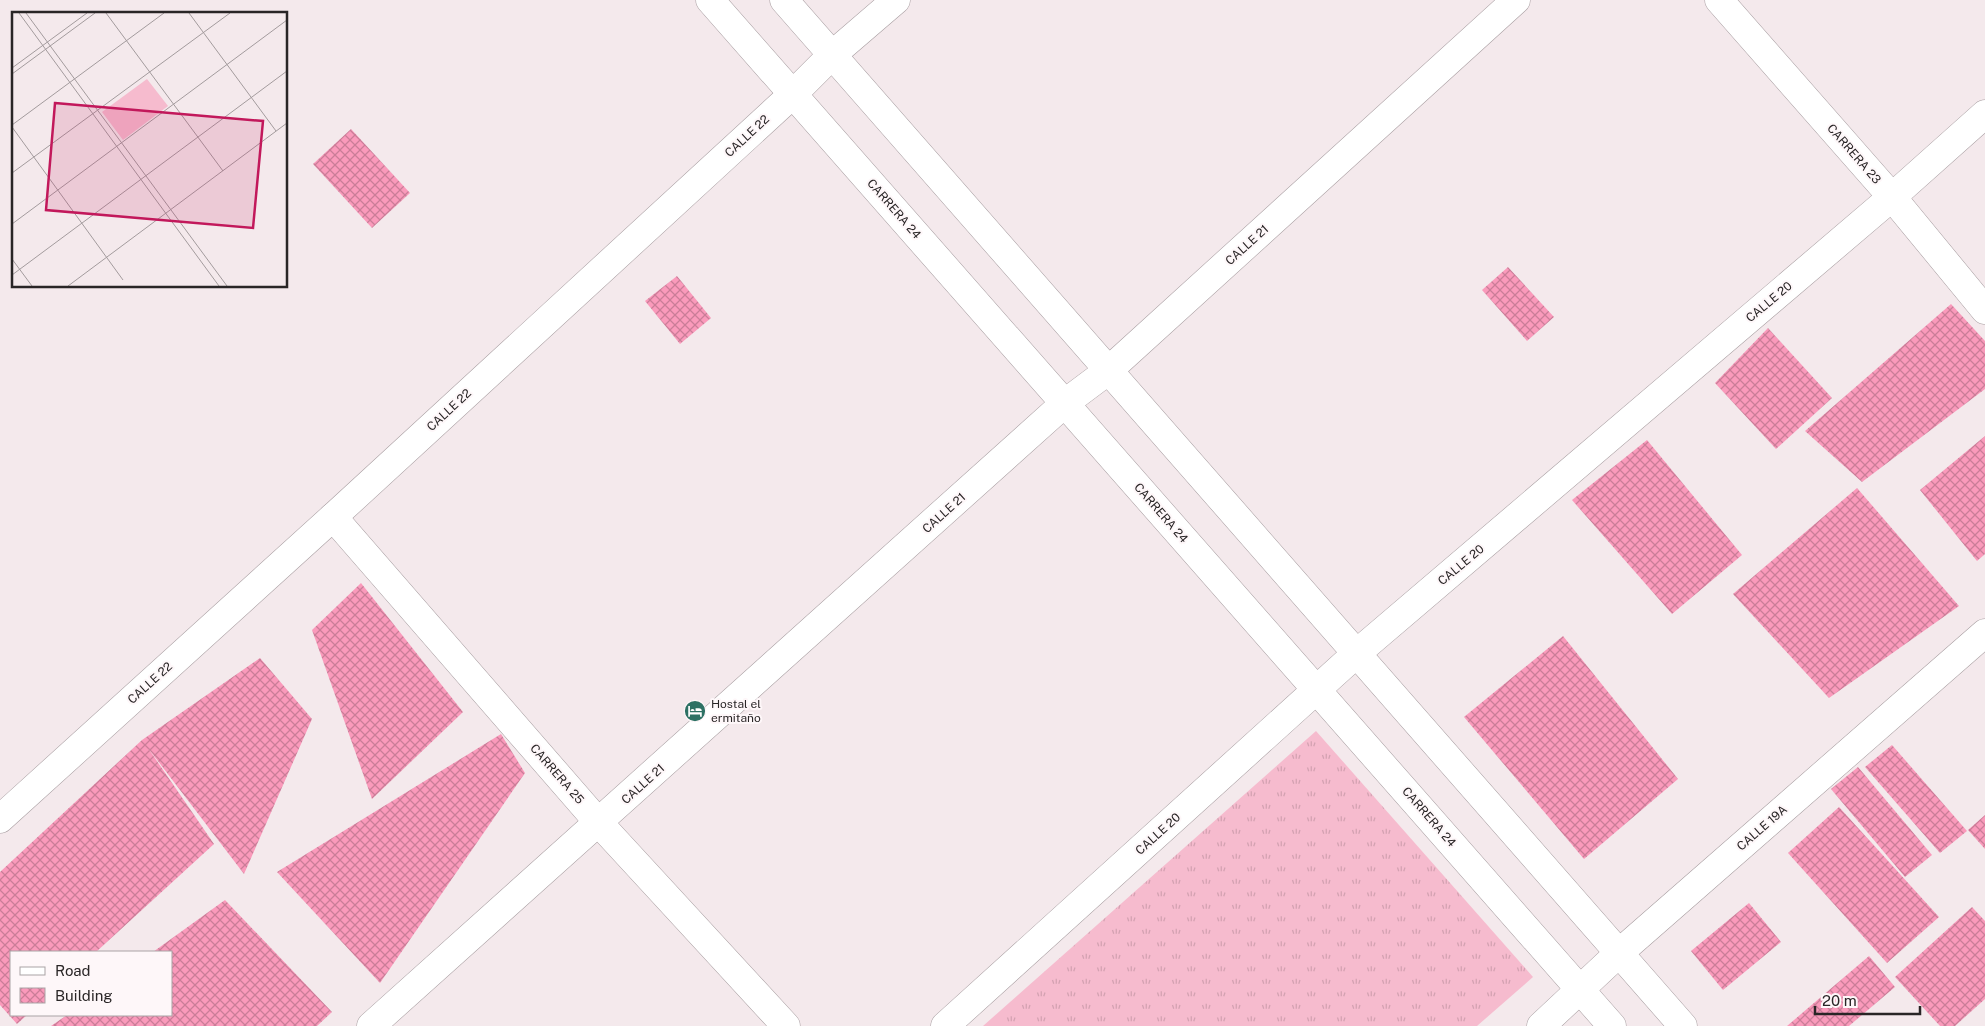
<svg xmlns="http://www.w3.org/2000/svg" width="1985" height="1026" font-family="'Public Sans',sans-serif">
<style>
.grass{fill:url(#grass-tufts)}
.building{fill:url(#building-cross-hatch)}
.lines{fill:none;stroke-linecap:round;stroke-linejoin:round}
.street-casing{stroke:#a79da0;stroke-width:29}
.secondary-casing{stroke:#a79da0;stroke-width:29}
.street{stroke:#fff;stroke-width:28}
.secondary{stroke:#fff;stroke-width:28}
.labels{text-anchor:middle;stroke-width:4;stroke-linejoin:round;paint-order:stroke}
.street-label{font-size:12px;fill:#292526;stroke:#fef7f9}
.poi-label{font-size:12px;fill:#292526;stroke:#fef7f9;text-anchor:start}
.inset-road{fill:none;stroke:#a39b9d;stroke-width:1}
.view{fill:#c2185b;fill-opacity:0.15;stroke:#c2185b;stroke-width:2.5}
.inset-edge{fill:none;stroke:#292526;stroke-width:2.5}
</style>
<defs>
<pattern id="grass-tufts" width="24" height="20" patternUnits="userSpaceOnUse" patternTransform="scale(1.25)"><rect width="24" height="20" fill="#f6bbce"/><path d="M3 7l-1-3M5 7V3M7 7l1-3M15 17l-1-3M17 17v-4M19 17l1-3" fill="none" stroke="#d3a1b1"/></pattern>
<pattern id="building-cross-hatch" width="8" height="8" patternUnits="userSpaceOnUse" patternTransform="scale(1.25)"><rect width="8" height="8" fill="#fa9abb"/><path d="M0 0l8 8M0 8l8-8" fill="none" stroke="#ca7d98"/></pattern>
</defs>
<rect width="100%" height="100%" fill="#f4e9ec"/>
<polygon class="grass" points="1316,731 1533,977 1477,1026 983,1026"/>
<g class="building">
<polygon points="351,129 410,193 372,228 313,164"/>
<polygon points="1508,267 1554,317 1527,341 1482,290"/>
<polygon points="677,276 711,318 680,344 645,301"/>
<polygon points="1951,304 1985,341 1985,389 1862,482 1805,431"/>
<polygon points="1768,328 1832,398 1776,449 1715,383"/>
<polygon points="1985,436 1985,554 1977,561 1920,490"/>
<polygon points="1647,440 1742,555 1672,614 1572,500"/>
<polygon points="1857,488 1959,606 1829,698 1733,594"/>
<polygon points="361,583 463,712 372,799 312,630"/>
<polygon points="1563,636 1678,779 1584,859 1464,717"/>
<polygon points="260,658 312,719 244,874 148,748 214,844 96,952 11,952 11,1015 27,1015 17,1024 0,1005 0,872 142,740"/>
<polygon points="501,734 525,773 380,983 277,872"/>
<polygon points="1892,745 1967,831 1940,853 1865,767"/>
<polygon points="1858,767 1932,855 1905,877 1831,789"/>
<polygon points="1839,807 1939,917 1887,963 1788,853"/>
<polygon points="1985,815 1985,849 1968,830"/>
<polygon points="225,900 332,1012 317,1026 51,1026 67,1015 171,1015 171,952 153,952"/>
<polygon points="1749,903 1781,942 1723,990 1691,951"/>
<polygon points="1972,907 1985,921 1985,999 1955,1026 1940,1026 1895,977"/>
<polygon points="1869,956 1895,987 1849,1026 1787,1026"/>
</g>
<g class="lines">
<g class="street-casing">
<g id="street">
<polyline points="1719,0 1892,197 1985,310"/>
<polyline points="333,517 599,823 786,1026"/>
<polyline points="0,819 333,517 793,94 832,55 896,0"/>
<polyline points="371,1026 1065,403 1109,370 1516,0"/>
<polyline points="945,1026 1357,653 1892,197 1985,114"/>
<polyline points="1541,1026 1619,953 1985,633"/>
</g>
</g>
<g class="secondary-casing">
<g id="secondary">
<polyline points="710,0 1612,1026"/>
<polyline points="784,0 1683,1026"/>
</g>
</g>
<use href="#street" class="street"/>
<use href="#secondary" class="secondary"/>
</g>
<defs>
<g id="hotel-disc" transform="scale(1.125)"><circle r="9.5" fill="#2d7164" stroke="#fef7f9"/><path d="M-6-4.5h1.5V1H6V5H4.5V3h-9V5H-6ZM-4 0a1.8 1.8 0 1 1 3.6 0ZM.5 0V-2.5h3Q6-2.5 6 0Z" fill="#fff"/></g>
</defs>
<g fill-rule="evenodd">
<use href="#hotel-disc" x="695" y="711"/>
</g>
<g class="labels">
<g class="street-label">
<text transform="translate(747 136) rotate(-43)" y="4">CALLE 22</text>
<text transform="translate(1854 154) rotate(49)" y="4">CARRERA 23</text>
<text transform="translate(894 209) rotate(49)" y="4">CARRERA 24</text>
<text transform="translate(1247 245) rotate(-42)" y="4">CALLE 21</text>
<text transform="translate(1769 302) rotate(-40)" y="4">CALLE 20</text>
<text transform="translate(449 410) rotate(-43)" y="4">CALLE 22</text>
<text transform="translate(944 513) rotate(-42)" y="4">CALLE 21</text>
<text transform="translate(1161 513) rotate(49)" y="4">CARRERA 24</text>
<text transform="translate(1461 565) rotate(-40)" y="4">CALLE 20</text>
<text transform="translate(150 683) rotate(-42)" y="4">CALLE 22</text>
<text transform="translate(557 774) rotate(49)" y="4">CARRERA 25</text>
<text transform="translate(643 784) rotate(-42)" y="4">CALLE 21</text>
<text transform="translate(1429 817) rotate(49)" y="4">CARRERA 24</text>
<text transform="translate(1762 828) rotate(-41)" y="4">CALLE 19A</text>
<text transform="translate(1158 834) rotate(-42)" y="4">CALLE 20</text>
</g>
<g class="poi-label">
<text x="711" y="708">Hostal el<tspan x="711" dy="14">ermitaño</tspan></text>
</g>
</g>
<g transform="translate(12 12)">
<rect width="275" height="275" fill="#f4e9ec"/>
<path d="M135 67 156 94 111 128 90 100Z" fill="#f6bbce"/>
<path d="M125 76H141V95H125Z" fill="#f6bbce"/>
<path class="inset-road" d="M7 1 207 274M14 1 215 274M94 1 211 159M177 1 264 119M0 56 75 1M0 62 83 1M0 113 152 1M0 115 111 268M0 161 218 1M0 212 275 8M0 247 20 274M0 263 275 59M56 274 275 111"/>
<path class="view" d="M43 91 251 109 241 216 34 198Z"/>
<rect width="275" height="275" class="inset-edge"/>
</g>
<rect x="10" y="951" width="162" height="65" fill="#fef7f9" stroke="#a9a3a5"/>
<rect x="20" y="967" width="25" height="8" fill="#ffffff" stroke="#a9a3a5"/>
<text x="55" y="976" font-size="15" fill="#292526">Road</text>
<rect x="20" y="988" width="25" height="15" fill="url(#building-cross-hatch)" stroke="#a9a3a5"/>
<text x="55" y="1001" font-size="15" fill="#292526">Building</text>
<path d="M1815 1006v8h105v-8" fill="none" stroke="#292526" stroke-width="2.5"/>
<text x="1822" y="1006" font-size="15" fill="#292526" stroke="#fef7f9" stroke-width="4" paint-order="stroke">20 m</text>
</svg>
